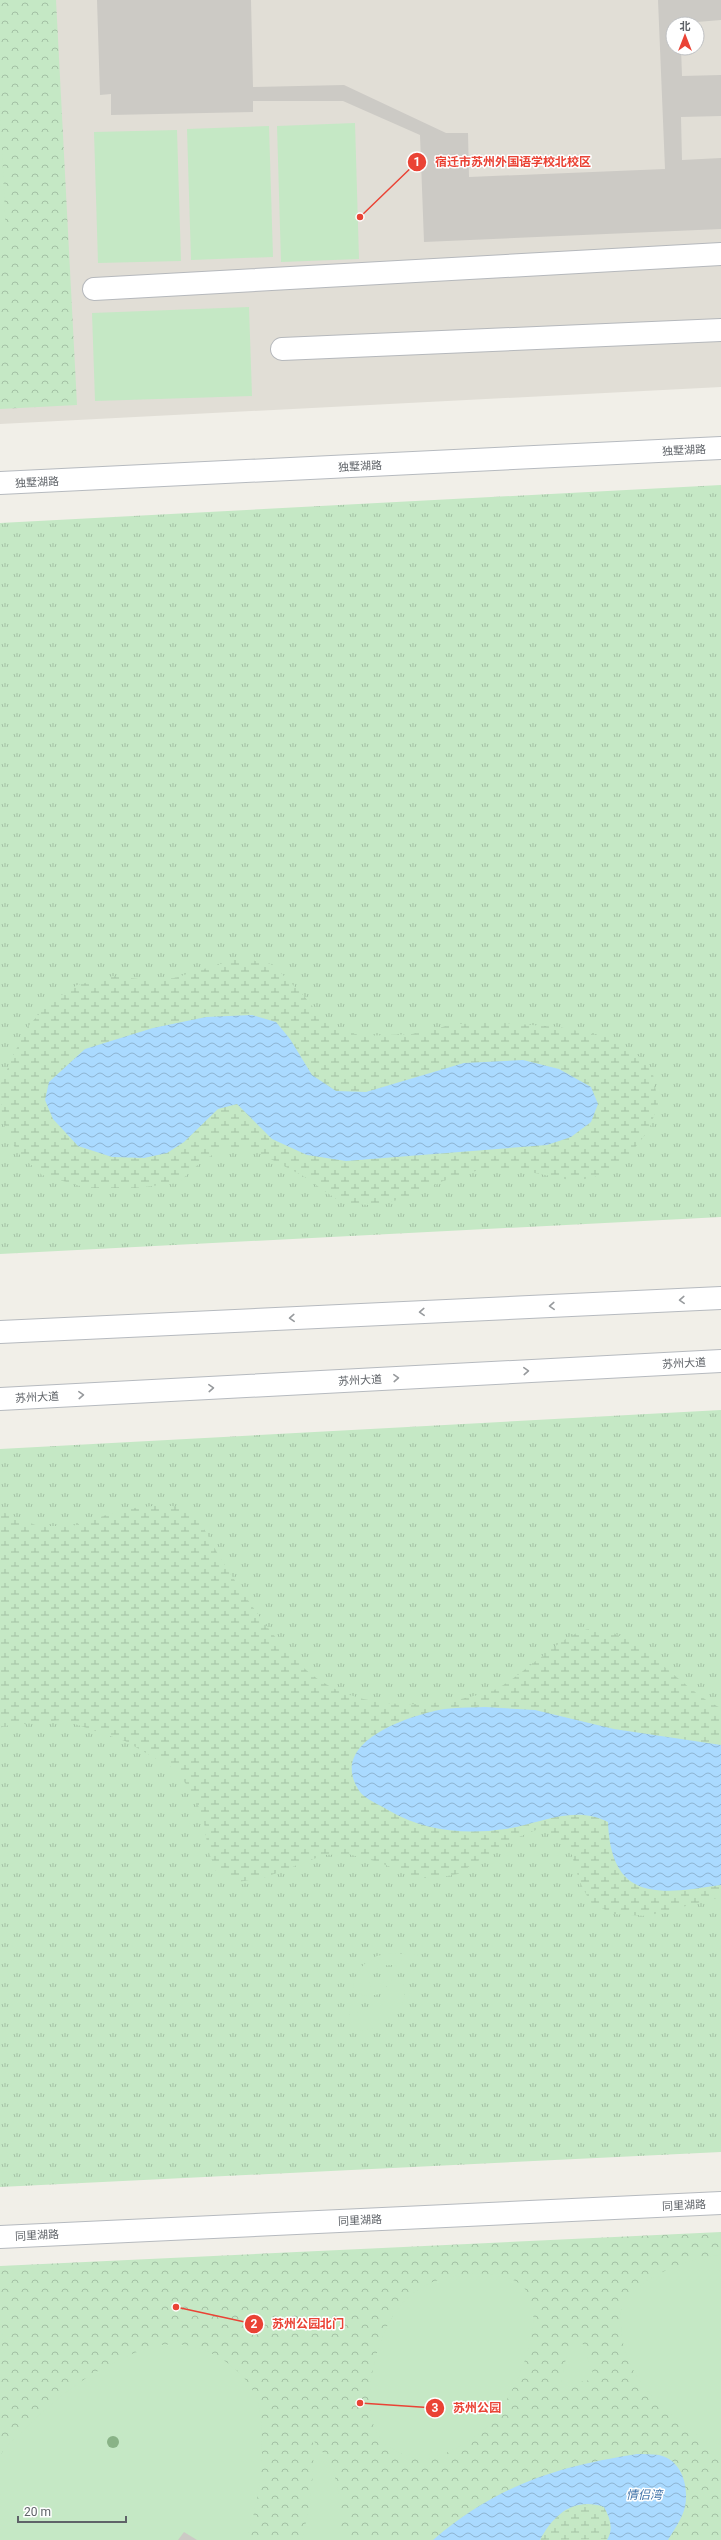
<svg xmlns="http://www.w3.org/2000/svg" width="721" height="2540" font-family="Roboto,'Noto Sans SC',sans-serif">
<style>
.education{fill:#e1ded6;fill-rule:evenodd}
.grass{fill:url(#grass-tufts)}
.forest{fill:url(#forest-crowns)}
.wetland{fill:url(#wetland-marsh)}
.garden{fill:#c5e8c5}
.water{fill:url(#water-waves)}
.building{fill:#cccac5}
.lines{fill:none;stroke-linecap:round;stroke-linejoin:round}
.lane-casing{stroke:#b5b8bc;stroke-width:24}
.secondary-casing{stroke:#b6babf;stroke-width:24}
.lane{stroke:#fff;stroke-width:22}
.secondary{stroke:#fff;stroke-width:22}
.tree{fill:#89b387}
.oneway{stroke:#979a9d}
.labels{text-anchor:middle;stroke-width:3;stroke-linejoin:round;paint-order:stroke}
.street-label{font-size:11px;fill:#5f6368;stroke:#fff}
.water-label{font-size:12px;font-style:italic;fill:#4174aa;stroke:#fff}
.leader{fill:none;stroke:#ea4335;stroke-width:1.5}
.callout-dot{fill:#ea4335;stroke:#fff;stroke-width:1.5}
.mark-label{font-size:12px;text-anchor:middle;font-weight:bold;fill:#fff}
.callout-label{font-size:12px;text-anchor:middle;font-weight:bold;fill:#ea4335;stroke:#fff;stroke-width:3;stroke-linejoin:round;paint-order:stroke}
</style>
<defs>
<pattern id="grass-tufts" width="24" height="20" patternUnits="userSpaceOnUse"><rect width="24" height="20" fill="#c5e8c5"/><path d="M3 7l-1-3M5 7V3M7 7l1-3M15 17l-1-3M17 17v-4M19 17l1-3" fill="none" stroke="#a3c0a4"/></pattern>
<pattern id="forest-crowns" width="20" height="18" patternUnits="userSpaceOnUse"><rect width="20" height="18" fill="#c5e8c5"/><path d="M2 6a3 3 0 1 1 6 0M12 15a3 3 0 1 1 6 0" fill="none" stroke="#a3c0a4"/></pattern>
<pattern id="wetland-marsh" width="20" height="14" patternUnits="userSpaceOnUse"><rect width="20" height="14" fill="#c5e8c5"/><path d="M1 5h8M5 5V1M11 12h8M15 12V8" fill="none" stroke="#a3c0a4"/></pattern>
<pattern id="water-waves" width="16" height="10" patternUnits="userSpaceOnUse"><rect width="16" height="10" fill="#aadaff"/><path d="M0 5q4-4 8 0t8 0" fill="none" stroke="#8eb4d2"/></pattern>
</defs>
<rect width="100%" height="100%" fill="#f1efe8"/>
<path class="education" d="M0 0H721V387L0 424ZM673 24H697V48H673Z"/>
<g class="grass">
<polygon points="721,485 721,1217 0,1254 0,523"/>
<polygon points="721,1410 721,2152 0,2187 0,1449"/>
</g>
<g class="forest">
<polygon points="0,0 56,0 77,405 0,409"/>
<polygon points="721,2232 721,2540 0,2540 0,2266"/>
</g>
<g class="wetland">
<polygon points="240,958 272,964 303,995 326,1023 360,1036 412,1034 455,1024 504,1023 559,1027 611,1038 641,1058 653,1074 658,1104 649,1130 626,1159 599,1176 575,1181 520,1170 479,1170 443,1181 410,1198 369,1205 342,1203 303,1176 248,1147 228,1147 203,1160 178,1183 135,1188 87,1188 42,1175 17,1152 2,1121 1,1083 25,1030 49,1003 77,985 113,976 147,980 174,978"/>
<path d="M163 1505 188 1508C207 1528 211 1545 226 1567 249 1602 278 1647 311 1674 360 1713 435 1709 491 1691 518 1682 564 1630 591 1629 639 1629 679 1689 721 1708V1897L647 1916 613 1914 590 1902 579 1880 570 1849 553 1835 536 1830 509 1841 458 1874 431 1879 410 1875 378 1862 348 1854 324 1855 266 1877 238 1882 216 1871 208 1850 203 1816 193 1794 176 1770 125 1741 63 1720 4 1726 0 1728V1511L38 1526H72L125 1509Z"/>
<path d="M577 2504 604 2507C610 2518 613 2528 607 2539L540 2540 555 2518Z"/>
</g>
<g class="garden">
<polygon points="0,107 6,236 0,236"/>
<polygon points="355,123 359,259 281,262 277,126"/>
<polygon points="269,126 273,257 191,260 187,129"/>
<polygon points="177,130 181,261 98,263 94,132"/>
<polygon points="249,307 252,396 95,401 92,313"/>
<path d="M390 1953 418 1955 405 1971C383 1951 351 1987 382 1993 371 1997 361 1998 353 1988 355 1967 371 1955 390 1953Z"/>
<path d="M398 1979 402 1981C413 2003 387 2027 366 2030 361 2031 355 2030 350 2030L349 2009 359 2013H376L389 1998 388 1988 382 1983Z"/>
<path d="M721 2255V2463C709 2440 683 2425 664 2408 641 2388 622 2358 621 2327 620 2306 621 2298 639 2286 660 2271 695 2256 721 2255Z"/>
<path d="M476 2273C491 2275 509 2275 521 2285 555 2313 511 2404 487 2427 471 2442 444 2457 423 2459 412 2460 398 2452 389 2447 384 2445 382 2440 379 2436 358 2406 377 2332 400 2306 421 2281 446 2276 476 2273Z"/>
<path d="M0 2322C4 2333 4 2341 0 2352Z"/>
<polygon points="576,2336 582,2342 595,2379 560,2386 570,2340"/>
<path d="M155 2345C164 2345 175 2344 185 2345 214 2349 250 2373 258 2403 262 2420 262 2436 262 2454 261 2484 256 2511 246 2540H0V2456L3 2451C53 2399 86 2370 155 2345Z"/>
<path d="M313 2440 332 2464 340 2499V2540H302C310 2507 315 2474 313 2440Z"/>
</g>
<g class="water">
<polygon points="252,1015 276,1022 290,1039 312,1075 336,1091 366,1092 464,1063 523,1060 559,1069 591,1087 598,1104 591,1122 571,1137 547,1145 346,1161 307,1155 272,1139 237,1104 218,1109 184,1142 167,1153 144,1158 112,1157 78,1146 53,1119 45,1100 49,1082 85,1049 153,1028 206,1017"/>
<path d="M485 1707 535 1710 614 1729 721 1745V1885C660 1894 611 1903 608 1822 575 1804 539 1824 505 1829 465 1835 423 1831 388 1810 380 1805 365 1799 360 1792 326 1743 406 1717 439 1710 454 1707 470 1708 485 1707Z"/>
<path d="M637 2454C644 2454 652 2454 659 2455 682 2460 689 2486 685 2507 682 2519 674 2530 668 2540H607C614 2529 610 2518 604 2507 574 2497 554 2514 540 2540H433C498 2485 555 2467 637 2454Z"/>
</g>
<g class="building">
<polygon points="97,0 251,0 253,87 344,85 446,133 468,133 469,177 665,169 658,0 721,0 721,20 673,24 673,48 681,48 682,76 721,75 721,116 681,117 682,160 721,158 721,229 424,242 420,135 343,101 253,101 253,112 111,115 111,94 100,95"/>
<polygon points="184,2532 197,2540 178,2540"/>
</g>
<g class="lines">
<g class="lane-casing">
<g id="lane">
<polyline points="94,289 721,254"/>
<polyline points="282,349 721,330"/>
</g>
</g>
<g class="secondary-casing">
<g id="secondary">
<polyline points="0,483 721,448"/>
<polyline points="0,1332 721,1298"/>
<polyline points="0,1399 721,1361"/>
<polyline points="0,2237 721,2203"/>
</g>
</g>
<use href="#lane" class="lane"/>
<use href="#secondary" class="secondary"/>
</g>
<circle class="tree" cx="113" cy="2442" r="6"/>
<defs><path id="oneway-chevron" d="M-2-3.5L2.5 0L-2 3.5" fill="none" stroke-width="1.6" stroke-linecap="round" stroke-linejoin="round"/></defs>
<g class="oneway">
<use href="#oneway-chevron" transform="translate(682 1300) rotate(177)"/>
<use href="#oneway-chevron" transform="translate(552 1306) rotate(177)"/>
<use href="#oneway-chevron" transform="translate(422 1312) rotate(177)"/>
<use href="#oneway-chevron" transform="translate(292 1318) rotate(177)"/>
<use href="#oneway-chevron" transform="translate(526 1371) rotate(-3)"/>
<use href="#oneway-chevron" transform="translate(396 1378) rotate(-3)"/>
<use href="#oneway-chevron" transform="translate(211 1388) rotate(-3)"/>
<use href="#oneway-chevron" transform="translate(81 1395) rotate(-3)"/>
</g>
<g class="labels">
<g class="street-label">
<text transform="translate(684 450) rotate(-3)" y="4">独墅湖路</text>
<text transform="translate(360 466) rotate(-3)" y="4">独墅湖路</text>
<text transform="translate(37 482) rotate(-3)" y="4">独墅湖路</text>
<text transform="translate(684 1363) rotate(-3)" y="4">苏州大道</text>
<text transform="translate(360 1380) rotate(-3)" y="4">苏州大道</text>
<text transform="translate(37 1397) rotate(-3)" y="4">苏州大道</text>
<text transform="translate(684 2205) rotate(-3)" y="4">同里湖路</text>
<text transform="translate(360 2220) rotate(-3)" y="4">同里湖路</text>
<text transform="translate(37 2235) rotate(-3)" y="4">同里湖路</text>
</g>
<g class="water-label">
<text x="644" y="2499">情侣湾</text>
</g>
</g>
<path class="leader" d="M360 217L417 162M176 2307L254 2324M360 2403L435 2408"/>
<g class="callout-dot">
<circle cx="360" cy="217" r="4"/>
<circle cx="176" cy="2307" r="4"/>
<circle cx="360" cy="2403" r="4"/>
<circle cx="417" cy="162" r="10"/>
<circle cx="254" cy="2324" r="10"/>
<circle cx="435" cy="2408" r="10"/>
</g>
<g class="mark-label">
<text x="417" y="166">1</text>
<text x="254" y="2328">2</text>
<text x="435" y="2412">3</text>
</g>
<g class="callout-label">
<text x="513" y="166">宿迁市苏州外国语学校北校区</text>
<text x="308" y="2328">苏州公园北门</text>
<text x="477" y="2412">苏州公园</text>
</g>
<g transform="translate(685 36)"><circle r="19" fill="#ffffff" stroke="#bfc1c3"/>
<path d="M0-3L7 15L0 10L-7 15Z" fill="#ea4335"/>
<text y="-6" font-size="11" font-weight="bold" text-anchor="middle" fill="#5f6368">北</text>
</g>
<path d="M18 2516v6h108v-6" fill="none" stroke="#5f6368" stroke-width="2"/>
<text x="24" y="2516" font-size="12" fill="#5f6368" stroke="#ffffff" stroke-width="3" paint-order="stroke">20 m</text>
</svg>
